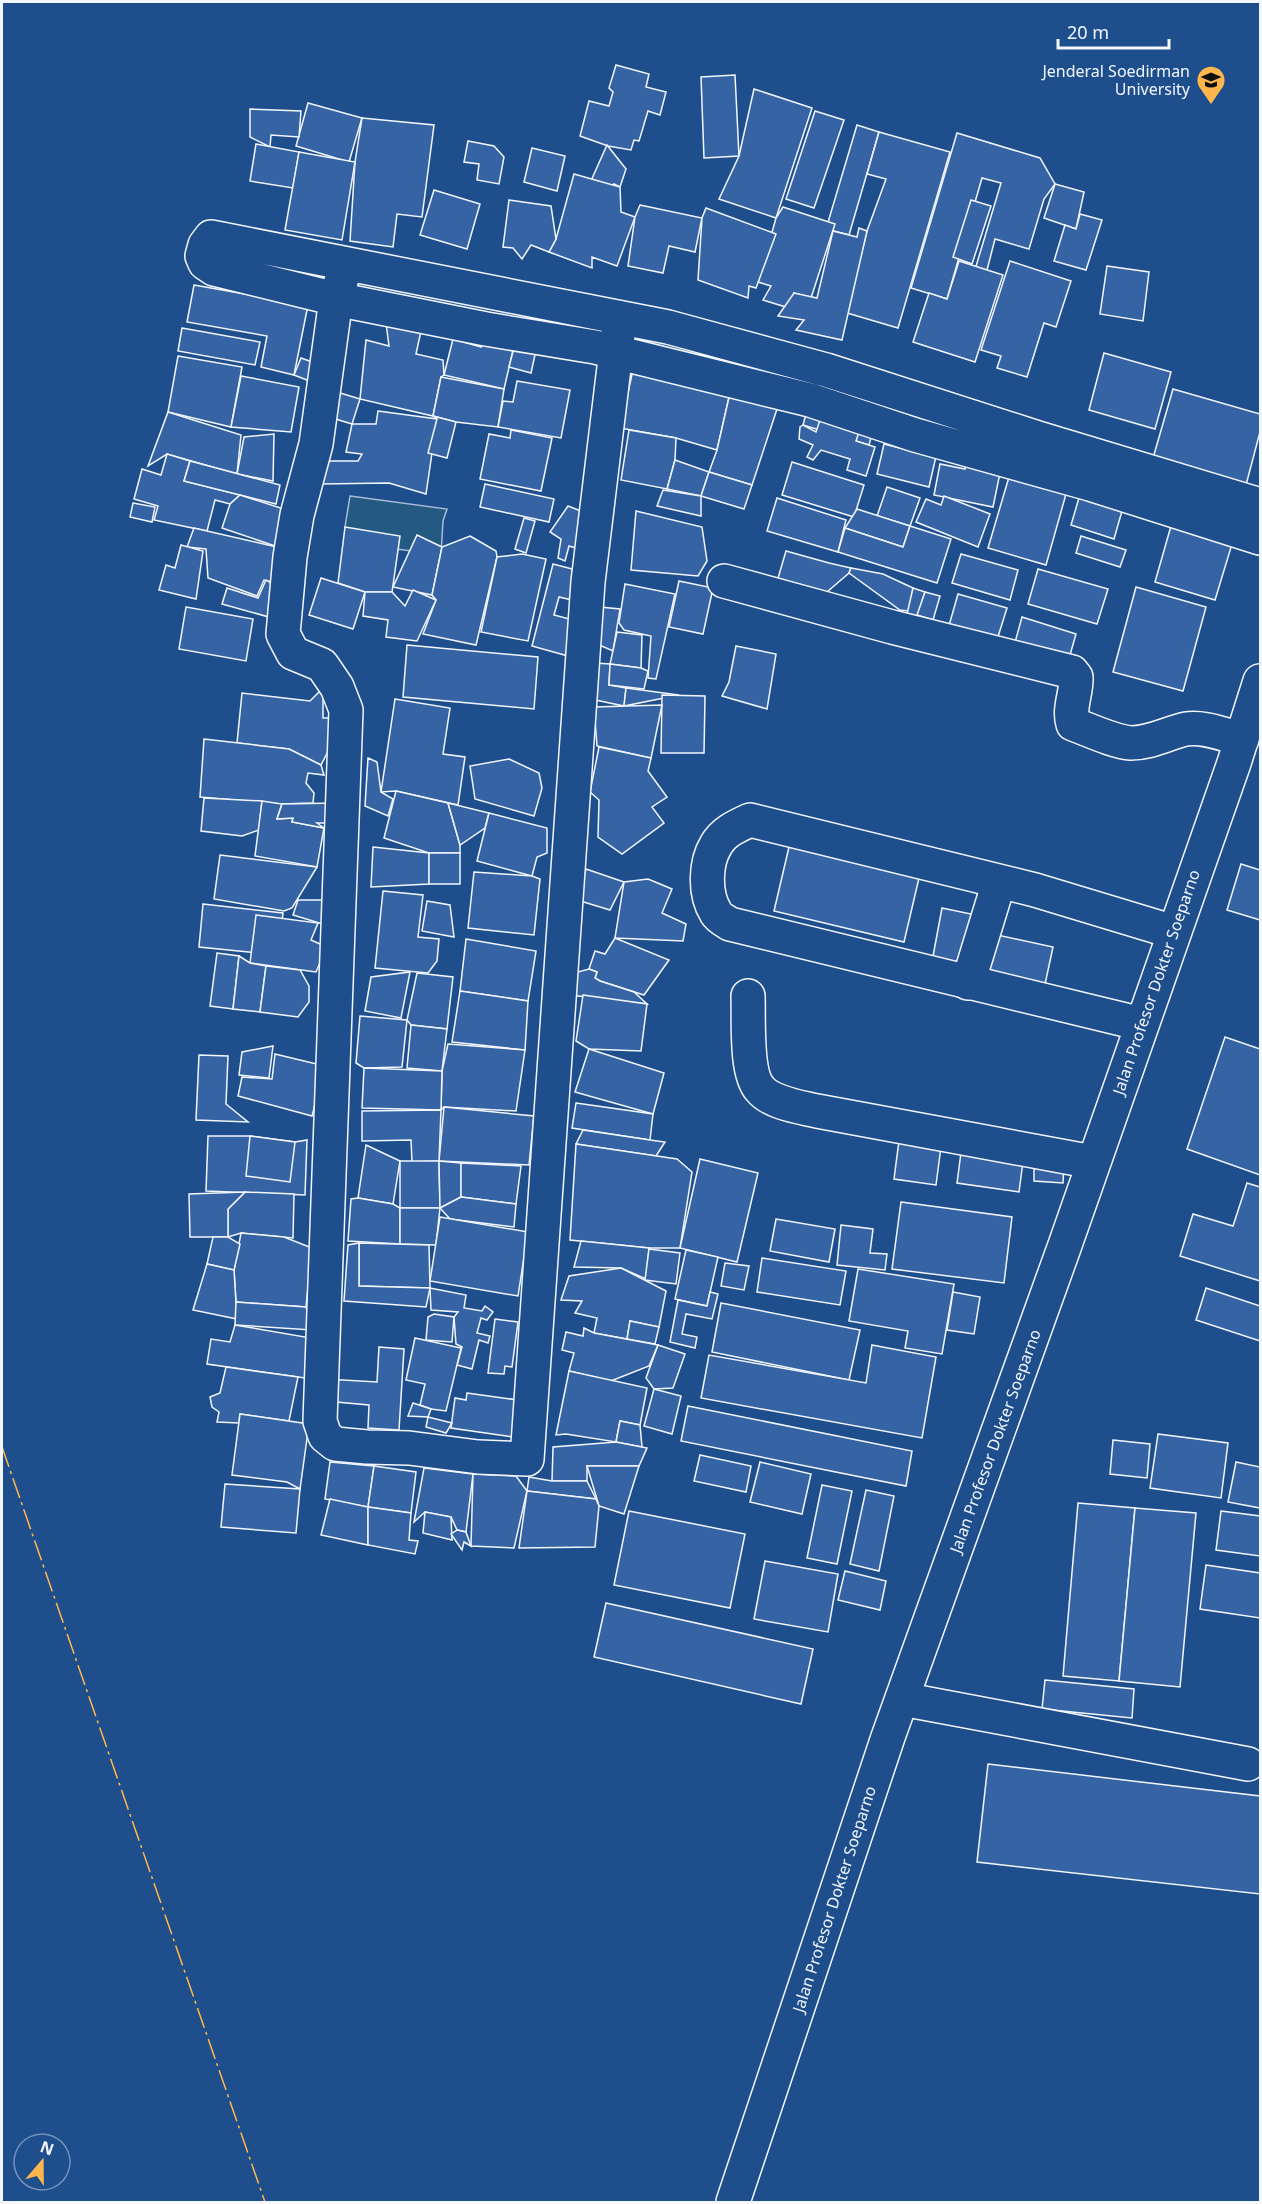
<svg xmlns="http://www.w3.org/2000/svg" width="1262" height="2204" font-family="'Noto Sans',sans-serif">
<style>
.green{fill:#245a82;stroke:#a8bbd7;stroke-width:1.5}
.building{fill:#3563a3;stroke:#f2f6ff;stroke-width:1.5}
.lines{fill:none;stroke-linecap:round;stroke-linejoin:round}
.minor-casing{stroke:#f2f6ff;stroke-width:36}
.minor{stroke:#1f4e8c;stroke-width:33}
.power{stroke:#ffb74d;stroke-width:1.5;stroke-dasharray:21 4.5 3 4.5;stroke-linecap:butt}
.labels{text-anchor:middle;stroke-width:4.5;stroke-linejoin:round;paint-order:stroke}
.poi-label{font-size:16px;fill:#f2f6ff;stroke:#1f4e8c;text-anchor:end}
.street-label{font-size:16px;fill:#f2f6ff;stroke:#1f4e8c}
</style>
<rect width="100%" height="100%" fill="#1f4e8c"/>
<polygon class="green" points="350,496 447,509 443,521 441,555 345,542 345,527"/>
<g class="building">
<polygon points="616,65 649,74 646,87 666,92 660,115 648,111 639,141 634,140 631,150 608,146 580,136 589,101 609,106 613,92 609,88"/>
<polygon points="735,75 739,156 704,158 701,77"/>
<polygon points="754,89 812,108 776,218 719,199 739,156"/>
<polygon points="308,103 362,118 349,162 296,146"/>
<polygon points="250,109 301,111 299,137 271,135 270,147 250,137"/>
<polygon points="815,111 844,120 814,208 786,199"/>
<polygon points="362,118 434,125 422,217 397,214 393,247 350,241 355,162"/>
<polygon points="857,125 879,132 849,235 826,229"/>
<polygon points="879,132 950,152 898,328 847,313 867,231 886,179 867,174"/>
<polygon points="957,133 1040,158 1055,184 1044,199 1029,249 995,239 987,270 974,273 1001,183 982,178 947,299 911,288"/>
<polygon points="468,141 494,146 504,157 499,184 477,180 479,164 464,162"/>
<polygon points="256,144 299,152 293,188 250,181"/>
<polygon points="607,145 626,169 620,187 614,184 606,190 604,199 589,196 586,192"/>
<polygon points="532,148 565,156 557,191 524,182"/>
<polygon points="299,152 355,162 342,240 285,230"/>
<polygon points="574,174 620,187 621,212 635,217 617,266 592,257 592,268 549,252 556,239"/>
<polygon points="1055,184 1084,192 1076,229 1044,218"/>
<polygon points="434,190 480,204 467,249 420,235"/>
<polygon points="509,200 551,206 556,239 549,252 531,245 522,259 513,248 503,247"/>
<polygon points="971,200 991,206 972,264 953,257"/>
<polygon points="640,205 702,218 695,252 669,246 663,273 628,266 635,217"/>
<polygon points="783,207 835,224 811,298 794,293 789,308 763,300 771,286 758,282 776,218"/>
<polygon points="706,208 776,234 756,288 749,286 748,298 698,280 702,218"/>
<polygon points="1080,214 1102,220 1086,270 1054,261 1065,225 1076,229"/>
<polygon points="859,228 867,231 842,340 796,330 804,320 778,316 794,293 817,298 833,231 857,237"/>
<polygon points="959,261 1003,275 975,362 913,342 929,293 947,299"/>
<polygon points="1010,261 1071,281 1056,327 1044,323 1027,377 997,368 1001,356 981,350"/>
<polygon points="1107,266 1149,272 1143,321 1100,314"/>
<polygon points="194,285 308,305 294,375 261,367 267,336 187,322"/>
<polygon points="386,323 421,331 416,354 443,360 444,375 441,377 433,416 360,399 366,340 389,346"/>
<polygon points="182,328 260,342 255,365 178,351"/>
<polygon points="485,333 514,346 504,389 444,375 453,339 481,347"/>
<polygon points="517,336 538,341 531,373 509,367"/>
<polygon points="1104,353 1171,372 1155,429 1089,410"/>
<polygon points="178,356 242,367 231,427 168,412"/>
<polygon points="301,358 318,364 312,382 294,375"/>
<polygon points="633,370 730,393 717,450 676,438 620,428"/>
<polygon points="241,376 299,387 291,432 231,427"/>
<polygon points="441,377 504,389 498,427 456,422 433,416"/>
<polygon points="517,381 570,390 561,438 498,427 503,401 513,402"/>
<polygon points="1173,389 1260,414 1260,432 1246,485 1153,458"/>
<polygon points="337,392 360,399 352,424 329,417"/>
<polygon points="730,393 778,406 752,485 709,472 717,450"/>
<polygon points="809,403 875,423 869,445 803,425"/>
<polygon points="378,411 437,419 426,494 389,483 321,484 329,461 358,461 362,454 346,452 352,424 376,424"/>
<polygon points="168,412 241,435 237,474 167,454 148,466"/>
<polygon points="433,416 456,422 447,458 428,453 437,419"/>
<polygon points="820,420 859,432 856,441 875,447 866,476 847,470 850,459 821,450 813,460 807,457 813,445 799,439 800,427 803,425 816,432"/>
<polygon points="511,430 552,438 541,491 480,479 489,434 510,438"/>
<polygon points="629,430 676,438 675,460 667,489 621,480"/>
<polygon points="274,434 273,481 237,474 244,437"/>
<polygon points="939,443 929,487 877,474 884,444 911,451"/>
<polygon points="167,454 190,461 184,481 240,495 230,504 215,500 207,531 154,520 158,506 134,499 142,469 161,475"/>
<polygon points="967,454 1000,473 993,507 934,495 940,464 965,469"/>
<polygon points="675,460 709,472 701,496 667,489"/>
<polygon points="190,461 280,485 276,504 184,481"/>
<polygon points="792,462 864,485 854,517 782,495"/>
<polygon points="709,472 752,485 744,509 701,496"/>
<polygon points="1009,477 1066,494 1046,565 988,548"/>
<polygon points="485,484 554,499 549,522 480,507"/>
<polygon points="887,487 920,498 910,526 877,516"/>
<polygon points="663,490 701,496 701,516 657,506"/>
<polygon points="1081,491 1124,504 1114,539 1071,525"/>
<polygon points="240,495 293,512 281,548 222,528 230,504"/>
<polygon points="944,496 990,514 978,547 916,522 926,499 941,505"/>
<polygon points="777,498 846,520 838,552 767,531"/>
<polygon points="133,503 155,507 152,522 130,517"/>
<polygon points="568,506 591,515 582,550 569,546 565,561 558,558 561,539 550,532"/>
<polygon points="857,509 910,526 903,547 845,528"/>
<polygon points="636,511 702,527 707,561 698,576 631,570"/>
<polygon points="524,518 535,521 526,553 515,549"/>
<polygon points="910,526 951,539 937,583 838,552 845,528 903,547"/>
<polygon points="1171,526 1232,544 1215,600 1155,582"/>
<polygon points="345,527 400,536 392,592 365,592 338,583"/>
<polygon points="194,528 281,548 282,584 264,580 257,596 208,578 206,549 187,547"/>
<polygon points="417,535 442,547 432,595 393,587"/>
<polygon points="470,536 496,551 497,557 476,645 423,634 436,600 432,595 442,547"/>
<polygon points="1081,536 1126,550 1120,567 1076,553"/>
<polygon points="181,545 203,551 196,599 159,590 166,565 175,568"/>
<polygon points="786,551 829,563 851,568 849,573 820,598 776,585"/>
<polygon points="522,554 546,559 528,641 481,632 497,557"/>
<polygon points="961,554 1018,570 1010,600 952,583"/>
<polygon points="553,564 580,571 572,600 559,597 554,615 577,621 568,656 532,646"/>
<polygon points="851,568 883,574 913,588 909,611 900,610 849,573"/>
<polygon points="1038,569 1108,589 1097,624 1028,604"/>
<polygon points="321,578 365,592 353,629 309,615"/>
<polygon points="266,580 284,592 276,619 222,604 227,588 258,598"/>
<polygon points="679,581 713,588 703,634 669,627"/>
<polygon points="625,584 675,594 656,679 648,678 651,636 624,630 619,623"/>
<polygon points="1136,587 1206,607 1183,691 1113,672"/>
<polygon points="913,588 925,592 915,624 907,614"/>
<polygon points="413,590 436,600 417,641 386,637 388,620 363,616 365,592 392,592 405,606"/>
<polygon points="925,592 940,596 933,620 917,615"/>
<polygon points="958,594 1007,608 996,643 948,629"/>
<polygon points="186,607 253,619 246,661 179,649"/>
<polygon points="600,607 620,609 613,651 597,644"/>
<polygon points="1022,617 1076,634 1068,662 1014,646"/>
<polygon points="617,632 642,635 641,668 610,664"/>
<polygon points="407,645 538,657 534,709 403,697"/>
<polygon points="736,646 776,654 767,709 722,696 729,682"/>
<polygon points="594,663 610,664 609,685 626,688 624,706 581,697"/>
<polygon points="610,664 641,668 648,671 644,689 609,685"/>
<polygon points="323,688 323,718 340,718 333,742 321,765 289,749 237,743 242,693 310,701"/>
<polygon points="626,688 679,695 624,706"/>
<polygon points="662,695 705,696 704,753 661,753"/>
<polygon points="395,699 450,708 443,754 465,757 458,805 396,791 381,792"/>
<polygon points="662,705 651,758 597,746 594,707"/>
<polygon points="204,739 289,749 321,765 324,775 308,773 306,783 314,793 313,803 282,804 200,797"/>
<polygon points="599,747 651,758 648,771 667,797 652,807 664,823 622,854 598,837 599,800 590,792"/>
<polygon points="368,758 377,762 381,792 393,799 388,816 365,806"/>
<polygon points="509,759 539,773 542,788 534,816 475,799 470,766"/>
<polygon points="396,791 448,803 460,845 460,853 429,853 384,838"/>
<polygon points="204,798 262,801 259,830 242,836 201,831"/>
<polygon points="262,801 282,804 277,819 293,818 292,822 324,828 317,867 255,856"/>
<polygon points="336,803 336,823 317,823 324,828 292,822 293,818 277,819 282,804"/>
<polygon points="448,803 489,813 485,828 460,845"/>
<polygon points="489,813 547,828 547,853 537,857 532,876 477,861"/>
<polygon points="373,847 429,853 429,884 371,887"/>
<polygon points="789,847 919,878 904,942 774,911"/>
<rect x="429" y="853" width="31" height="31"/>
<polygon points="220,855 317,867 292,908 284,911 214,899"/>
<polygon points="1241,864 1260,870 1260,920 1227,910"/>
<polygon points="586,869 624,882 610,910 577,900"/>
<polygon points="474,872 532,876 540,879 534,935 468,928"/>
<polygon points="648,879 672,889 662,913 686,924 683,941 615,938 624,882"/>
<polygon points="383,891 423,895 418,937 439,939 437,961 428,973 375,968"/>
<polygon points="298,900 329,900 329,926 293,915"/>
<polygon points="427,901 450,905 454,937 422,931"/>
<polygon points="203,904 283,913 278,955 199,947"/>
<polygon points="942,908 1000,920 997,935 1053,947 1044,989 931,967"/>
<polygon points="256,915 318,923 311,940 327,947 316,972 250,963"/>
<polygon points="615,938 669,960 644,995 600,981 595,978 597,972 589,969 595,951 605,954"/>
<polygon points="466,939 536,951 528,1001 460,991"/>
<polygon points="217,953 239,956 233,1009 210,1006"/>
<polygon points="239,956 250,963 266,966 260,1012 233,1009"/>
<polygon points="266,966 300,970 309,986 309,1002 298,1017 260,1012"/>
<polygon points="589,969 597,972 595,978 600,981 634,992 647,1004 570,995 574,973"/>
<polygon points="410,972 401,1018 365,1011 371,977"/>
<polygon points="417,973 453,977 447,1029 411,1025 407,1020"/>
<polygon points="460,991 528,1001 525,1050 452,1042"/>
<polygon points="583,995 647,1004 641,1051 589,1049 576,1041"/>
<polygon points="360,1016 407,1020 402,1067 364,1068 356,1063"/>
<polygon points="411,1025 447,1029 442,1071 407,1068"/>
<polygon points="1225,1037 1260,1049 1260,1175 1187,1149"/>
<polygon points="448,1044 525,1050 516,1111 444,1107 441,1110 442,1071"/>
<polygon points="273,1046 269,1078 239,1075 242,1052"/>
<polygon points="589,1049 664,1073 653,1114 575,1092"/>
<polygon points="275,1054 325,1066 312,1116 238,1096 242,1077 272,1079"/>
<polygon points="199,1055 228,1056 226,1104 248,1122 196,1120"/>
<polygon points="364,1068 442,1071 441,1110 362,1108"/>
<polygon points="576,1103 653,1114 650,1140 572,1128"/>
<polygon points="444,1107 534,1116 529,1165 439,1161"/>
<polygon points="441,1110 439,1161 412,1162 411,1140 362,1141 362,1111"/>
<polygon points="583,1130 650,1140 665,1142 656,1156 576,1144"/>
<polygon points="900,1133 942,1139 936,1185 894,1179"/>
<polygon points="208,1136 250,1136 295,1142 307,1140 305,1195 206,1191"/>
<polygon points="250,1136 295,1142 290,1182 246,1176"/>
<polygon points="576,1144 677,1159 692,1172 680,1248 649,1248 570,1240"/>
<polygon points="366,1145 400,1161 393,1204 358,1198"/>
<polygon points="962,1145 1024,1154 1019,1192 957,1183"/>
<polygon points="700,1159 758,1173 737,1262 680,1248"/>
<polygon points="400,1161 439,1161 440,1208 400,1208"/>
<polygon points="439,1161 461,1163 461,1197 440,1208"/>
<polygon points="461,1163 521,1166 516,1204 461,1197"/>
<polygon points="1034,1163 1064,1164 1063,1183 1034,1181"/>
<polygon points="1247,1183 1260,1187 1260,1281 1180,1256 1193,1214 1233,1226"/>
<polygon points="245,1192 294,1194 293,1238 241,1233 228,1237 228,1209"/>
<polygon points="245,1192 228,1209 228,1237 190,1237 189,1194"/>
<polygon points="461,1197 516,1204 514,1227 450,1219 440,1208"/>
<polygon points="358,1198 393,1204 400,1208 400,1244 348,1241 351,1199"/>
<polygon points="901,1202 1012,1217 1004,1283 892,1269"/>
<polygon points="400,1208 440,1208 436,1245 400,1244"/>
<polygon points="440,1217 528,1232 518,1296 430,1281"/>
<polygon points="776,1219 835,1229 829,1262 770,1251"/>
<polygon points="841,1225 873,1229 870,1253 887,1254 885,1270 837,1265"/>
<polygon points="241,1233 284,1237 312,1248 306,1307 236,1302 234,1270"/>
<polygon points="213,1237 228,1237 240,1244 234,1270 207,1264"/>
<polygon points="581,1241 649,1248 646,1279 621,1268 574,1267"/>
<polygon points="359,1243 429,1245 430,1288 359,1286"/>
<polygon points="359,1243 359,1286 430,1288 426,1307 344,1301 348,1245"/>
<polygon points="649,1249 680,1253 676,1284 645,1280"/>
<polygon points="686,1250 718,1257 707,1306 675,1299"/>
<polygon points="762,1258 846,1271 840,1305 757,1292"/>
<polygon points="725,1263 749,1266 744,1290 721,1286"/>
<polygon points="207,1264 234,1270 237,1319 193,1310"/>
<polygon points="621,1268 666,1291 659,1327 630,1321 627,1339 594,1333 597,1318 575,1313 582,1301 561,1300 569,1276"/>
<polygon points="858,1269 954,1284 942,1354 905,1348 908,1331 849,1321"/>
<polygon points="430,1288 466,1295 464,1308 482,1311 485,1306 493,1312 487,1320 481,1318 477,1333 490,1336 488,1343 479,1340 472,1369 457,1365 462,1347 456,1344 454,1317 458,1312 431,1310"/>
<polygon points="1206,1288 1260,1306 1260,1341 1196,1320"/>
<polygon points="710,1292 718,1294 712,1319 686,1314 682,1334 697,1337 695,1348 670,1342 678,1300 707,1306"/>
<polygon points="953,1292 980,1297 974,1334 947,1330"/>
<polygon points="236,1302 306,1307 312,1330 235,1325"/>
<polygon points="721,1303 860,1330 849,1380 712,1352"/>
<polygon points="434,1314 454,1317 452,1342 426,1340 428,1317"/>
<polygon points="495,1319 518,1322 512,1367 505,1366 504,1374 488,1373"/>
<polygon points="630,1321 659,1327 655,1344 627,1339"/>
<polygon points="235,1325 311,1338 305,1378 207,1364 211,1339 230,1342"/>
<polygon points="584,1328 594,1333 658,1345 649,1366 611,1381 569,1371 574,1353 562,1350 566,1332 583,1336"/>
<polygon points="415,1338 461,1348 446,1411 431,1409 420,1405 425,1384 406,1380"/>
<polygon points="658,1345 685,1354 673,1388 654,1389 646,1378"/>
<polygon points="872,1345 936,1357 922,1438 701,1398 709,1355 866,1383"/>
<polygon points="379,1347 404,1349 399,1430 368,1428 369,1405 336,1402 326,1379 377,1382"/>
<polygon points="226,1367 298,1377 289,1421 240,1414 239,1423 217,1422 219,1412 212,1407 210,1397 220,1393"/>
<polygon points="569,1371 647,1388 640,1425 620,1421 616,1442 566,1434 556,1435"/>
<polygon points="654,1389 681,1396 672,1434 644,1426"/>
<polygon points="467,1393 518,1400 513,1437 451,1428 455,1398 466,1400"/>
<polygon points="413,1403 431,1409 428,1417 408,1416"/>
<polygon points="688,1406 912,1451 906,1486 681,1441"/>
<polygon points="240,1414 309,1424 300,1489 287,1482 232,1475"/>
<polygon points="428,1417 452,1423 446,1433 426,1427"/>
<polygon points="620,1421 640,1425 642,1447 616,1442"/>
<polygon points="1158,1434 1228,1443 1221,1498 1150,1488"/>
<polygon points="1113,1440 1150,1444 1147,1478 1110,1474"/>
<polygon points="616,1442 647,1448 639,1466 587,1466 587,1481 552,1481 553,1447"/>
<polygon points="700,1455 751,1466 746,1492 694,1481"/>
<polygon points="330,1462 374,1466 368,1507 325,1499"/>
<polygon points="760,1462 811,1474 802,1514 750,1502"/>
<polygon points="1236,1462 1260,1467 1260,1508 1228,1502"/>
<polygon points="374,1466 416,1472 411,1513 368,1507"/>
<polygon points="587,1466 639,1466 624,1514 599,1506"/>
<polygon points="424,1468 473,1474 466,1532 457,1530 451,1517 425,1512 414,1522"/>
<polygon points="473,1474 516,1476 527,1491 514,1548 471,1546"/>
<polygon points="529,1477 552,1481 587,1481 596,1499 527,1491"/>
<polygon points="225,1484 300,1489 296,1533 221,1527"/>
<polygon points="822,1485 852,1491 837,1564 807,1558"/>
<polygon points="866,1490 894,1496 879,1571 850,1564"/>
<polygon points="527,1491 596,1499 599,1506 595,1547 519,1548"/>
<polygon points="330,1499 368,1507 368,1545 321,1535"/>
<polygon points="1078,1503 1135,1508 1119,1681 1063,1676"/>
<polygon points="368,1507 411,1513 409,1540 418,1541 415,1554 368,1545"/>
<polygon points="1135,1508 1196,1513 1180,1687 1119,1681"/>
<polygon points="629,1511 745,1534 730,1608 614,1585"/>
<polygon points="1221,1511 1260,1516 1260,1556 1216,1550"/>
<polygon points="425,1512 451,1517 452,1540 423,1533"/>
<polygon points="457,1530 466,1532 471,1546 464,1542 462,1550 451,1534"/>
<polygon points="765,1561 838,1574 828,1632 754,1619"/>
<polygon points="1206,1565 1260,1573 1260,1618 1200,1609"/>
<polygon points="845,1571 886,1581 880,1610 838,1600"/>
<polygon points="606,1603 813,1649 801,1704 594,1657"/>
<polygon points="1045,1680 1134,1689 1132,1718 1042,1709"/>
<polygon points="988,1764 1260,1796 1260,1894 977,1862"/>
</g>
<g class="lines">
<g class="minor-casing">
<g id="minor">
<polyline points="346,264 336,299 316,444 297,515 290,557 283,634 293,653 322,665 337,687 346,710 320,1421 325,1436 335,1444 367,1447 409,1448 478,1457 527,1459 588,582 620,318"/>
<polyline points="1260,505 1038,438 826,370 668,327 211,237 205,245 202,256 205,263 214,269 336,299 486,329 595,347 810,400 915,435 1090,484 1260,538"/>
<path d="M724 581 892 627 1072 672 1076 677C1077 692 1068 709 1073 724 1089 730 1115 742 1131 743 1151 743 1168 733 1186 729 1204 726 1224 735 1242 739"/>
<polyline points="968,983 999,882"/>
<path d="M748 996C749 1018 745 1073 760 1089 771 1103 800 1107 817 1111L1093 1162"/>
<path d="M1142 1024 730 924C725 921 719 918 716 913 704 894 705 863 716 845 723 832 737 826 750 820L1035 890 1174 932"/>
<polyline points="902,1699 1248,1764"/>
<polyline points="733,2202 888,1737 1065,1245 1234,763 1260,681"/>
</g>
</g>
<use href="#minor" class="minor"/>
<polyline class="power" points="2,1447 265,2202"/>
</g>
<defs>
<g id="university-pin" transform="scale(1.5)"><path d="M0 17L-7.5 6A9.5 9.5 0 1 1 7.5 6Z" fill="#ffb74d" stroke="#1f4e8c"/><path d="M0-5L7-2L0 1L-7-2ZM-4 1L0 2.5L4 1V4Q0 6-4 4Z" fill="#111"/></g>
</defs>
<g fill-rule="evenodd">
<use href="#university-pin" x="1211" y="80"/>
</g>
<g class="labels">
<g class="poi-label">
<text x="1190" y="77">Jenderal Soedirman<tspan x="1190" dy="18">University</tspan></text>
</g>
<g class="street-label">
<text transform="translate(1156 982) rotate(-71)" y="6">Jalan Profesor Dokter Soeparno</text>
<text transform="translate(995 1441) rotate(-70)" y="6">Jalan Profesor Dokter Soeparno</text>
<text transform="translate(834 1899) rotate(-72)" y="6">Jalan Profesor Dokter Soeparno</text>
</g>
</g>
<rect width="1262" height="2204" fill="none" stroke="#f2f6ff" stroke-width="6"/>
<g transform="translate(42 2162) rotate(20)"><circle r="28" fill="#1f4e8c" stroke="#7391ba" stroke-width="1.5"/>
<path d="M0-4.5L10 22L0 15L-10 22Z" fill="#ffb74d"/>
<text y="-9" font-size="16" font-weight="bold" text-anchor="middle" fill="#f2f6ff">N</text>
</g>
<path d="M1058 39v9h111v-9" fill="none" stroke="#f2f6ff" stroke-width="3"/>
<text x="1067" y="39" font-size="18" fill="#f2f6ff" stroke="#1f4e8c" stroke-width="4.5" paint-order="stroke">20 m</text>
</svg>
